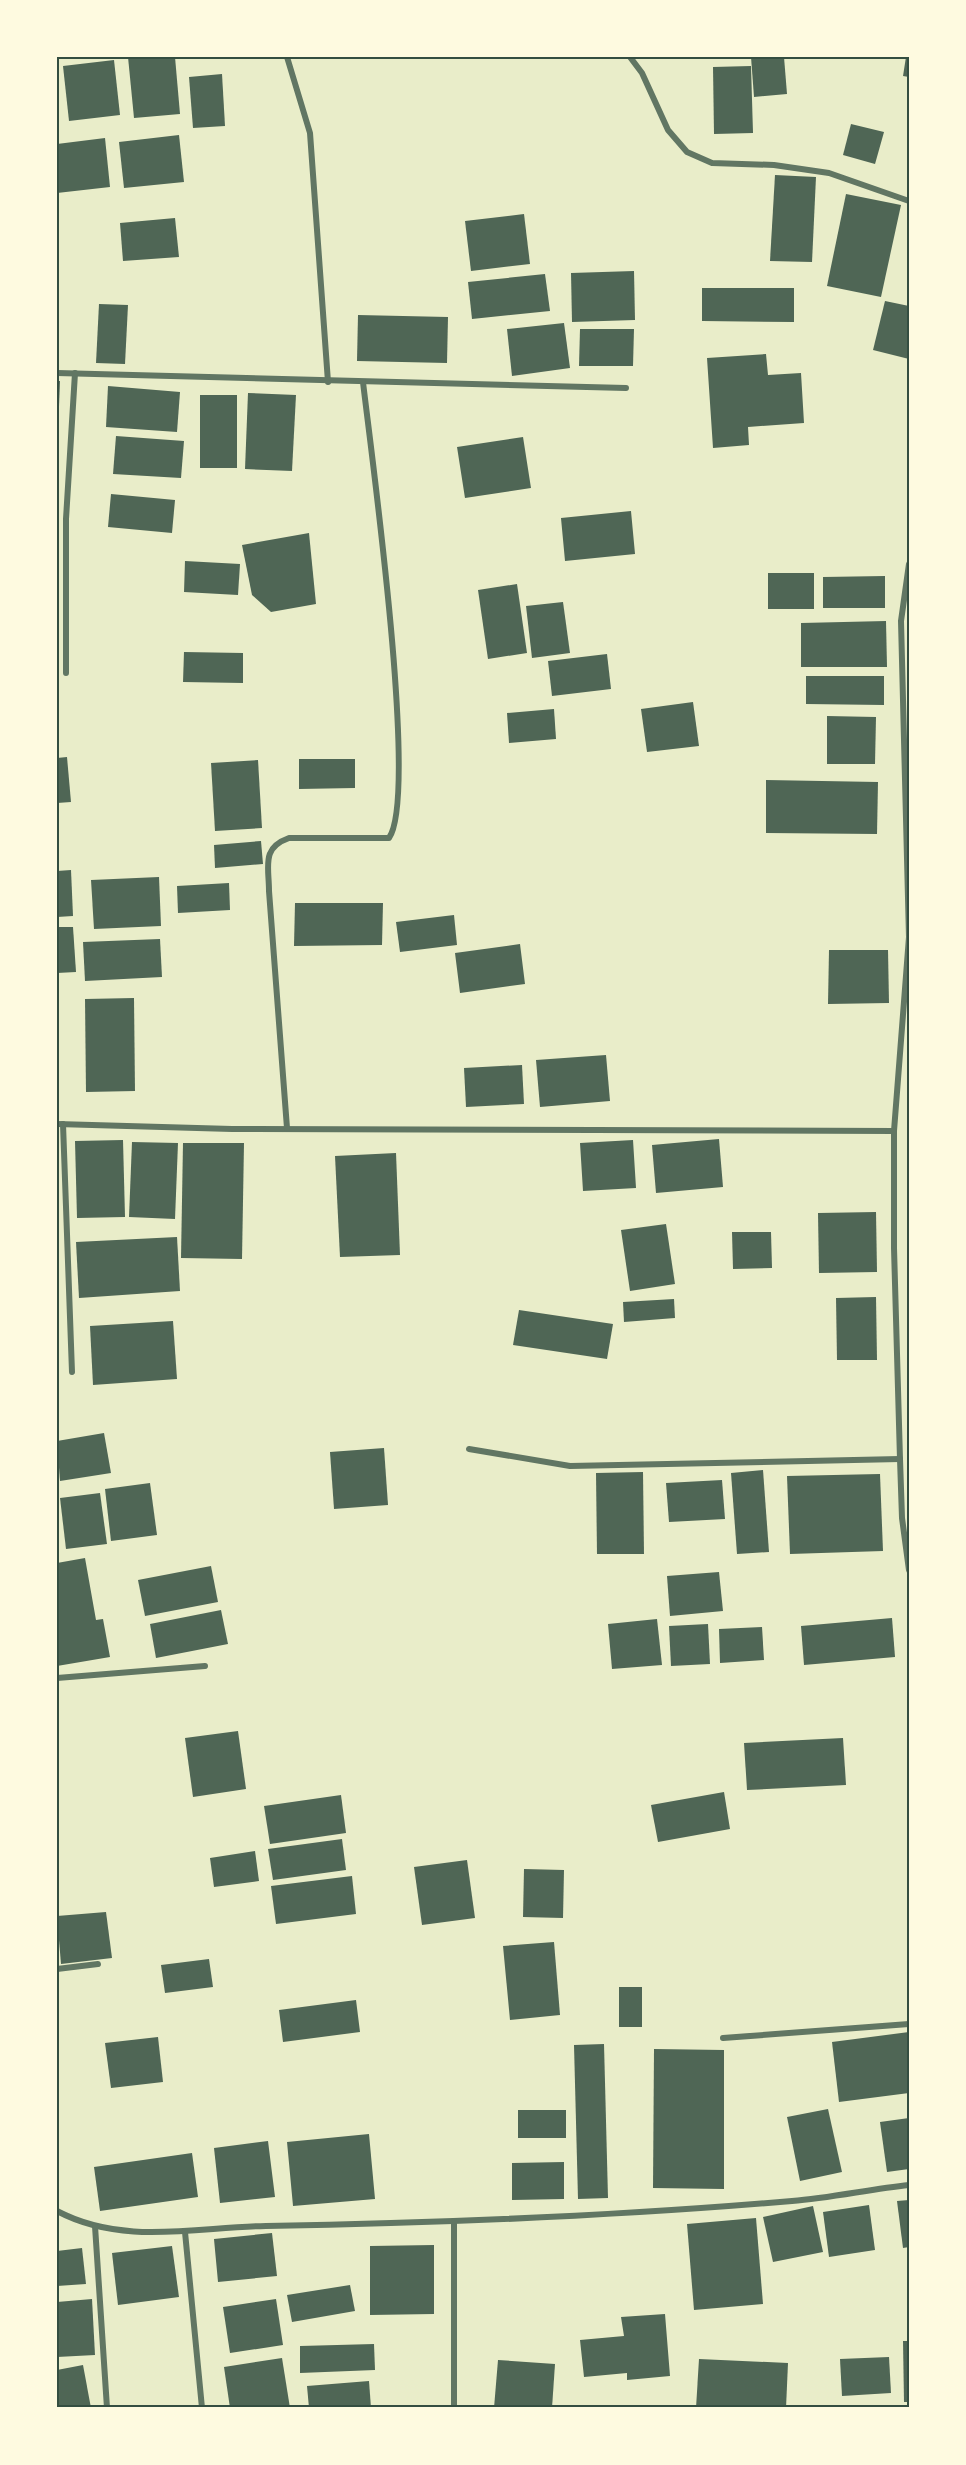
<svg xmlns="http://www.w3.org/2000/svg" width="966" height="2465" font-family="Ubuntu,sans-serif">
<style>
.building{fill:#4f6655}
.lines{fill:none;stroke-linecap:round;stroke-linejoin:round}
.minor{stroke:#617663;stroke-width:6}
.neatline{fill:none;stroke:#344e41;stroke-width:2}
</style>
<rect width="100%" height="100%" fill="#e9edc9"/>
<g class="building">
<polygon points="128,57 175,57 180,114 134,118"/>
<polygon points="751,57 784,57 787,94 754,97"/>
<polygon points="906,57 909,57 909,77 903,76"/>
<polygon points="114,60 120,115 69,121 63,66"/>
<polygon points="751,66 753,133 714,134 713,67"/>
<polygon points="222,74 225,126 193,128 189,77"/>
<polygon points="851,124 884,132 875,164 843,155"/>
<polygon points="179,135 184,182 124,188 119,142"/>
<polygon points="105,138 110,187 57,193 57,144"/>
<polygon points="775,175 816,177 812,262 770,261"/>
<polygon points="846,194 901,205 881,297 827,286"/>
<polygon points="524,214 530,264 471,271 465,221"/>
<polygon points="175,218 179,257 123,261 120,223"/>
<polygon points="634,271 635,320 572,322 571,273"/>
<polygon points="545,274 550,311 472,319 468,282"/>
<polygon points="702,288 794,288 794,322 702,321"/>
<polygon points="885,301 909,306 909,359 873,350"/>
<polygon points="99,304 128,305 125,364 96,363"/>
<polygon points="358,315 448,317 447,363 357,361"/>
<polygon points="564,323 570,368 512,376 507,329"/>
<polygon points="580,329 634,329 633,366 579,366"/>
<polygon points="766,354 768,375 801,373 804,423 748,427 749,445 713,448 707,358"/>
<polygon points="57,381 60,381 59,406 57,406"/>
<polygon points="108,386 180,392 177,432 106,427"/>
<polygon points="248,393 296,395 292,471 245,469"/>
<rect x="200" y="395" width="37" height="73"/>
<polygon points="116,436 184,441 181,478 113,474"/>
<polygon points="523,437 531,488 465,498 457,447"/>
<polygon points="111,494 175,500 172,533 108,527"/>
<polygon points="631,511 635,554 565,561 561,518"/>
<polygon points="309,533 316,604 271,612 252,595 242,545"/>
<polygon points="185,561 240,564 238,595 184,592"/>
<rect x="768" y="573" width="46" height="36"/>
<polygon points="885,576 885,608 823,608 823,577"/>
<polygon points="517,584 527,653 488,659 478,590"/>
<polygon points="563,602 570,653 532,658 526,606"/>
<polygon points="886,621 887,667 801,667 801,623"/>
<polygon points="184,652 243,653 243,683 183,682"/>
<polygon points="607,654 611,689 552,696 548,661"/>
<polygon points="806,676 884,676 884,705 806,704"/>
<polygon points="693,702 699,746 647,752 641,709"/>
<polygon points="554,709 556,739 509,743 507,713"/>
<polygon points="827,716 876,717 875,764 827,764"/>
<polygon points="67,757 71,802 57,803 57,758"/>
<polygon points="299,759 355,759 355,788 299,789"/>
<polygon points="258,760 262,828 215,831 211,763"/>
<polygon points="766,780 878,782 877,834 766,833"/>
<polygon points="261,841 263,864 215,868 214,845"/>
<polygon points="71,870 73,916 57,917 57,871"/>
<polygon points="159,877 161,926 94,929 91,880"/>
<polygon points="229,883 230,910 178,913 177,886"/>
<polygon points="295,903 383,903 382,945 294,946"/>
<polygon points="454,915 457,945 400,952 396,922"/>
<polygon points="57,927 73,927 76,972 57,973"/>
<polygon points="160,939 162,977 85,981 83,942"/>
<polygon points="520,944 525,984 460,993 455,953"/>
<polygon points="829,950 888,950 889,1003 828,1004"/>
<polygon points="134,998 135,1091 86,1092 85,999"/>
<polygon points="606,1055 610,1101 540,1107 536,1060"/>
<polygon points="522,1065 524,1104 466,1107 464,1068"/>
<polygon points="719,1139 723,1187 656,1193 652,1145"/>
<polygon points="123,1140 125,1217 77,1218 75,1141"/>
<polygon points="633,1140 636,1188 583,1191 580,1143"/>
<polygon points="132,1142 178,1143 175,1219 129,1217"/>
<polygon points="183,1143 244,1143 242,1259 181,1258"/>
<polygon points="396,1153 400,1255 340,1257 335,1156"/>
<polygon points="876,1212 877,1272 819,1273 818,1213"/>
<polygon points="666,1224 675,1284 630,1291 621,1230"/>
<polygon points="732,1232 771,1232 772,1268 733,1269"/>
<polygon points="177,1237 180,1291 79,1298 76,1242"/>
<polygon points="876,1297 877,1360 837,1360 836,1298"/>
<polygon points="674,1299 675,1318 624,1322 623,1302"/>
<polygon points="519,1310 613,1324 607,1359 513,1345"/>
<polygon points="173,1321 177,1379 93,1385 90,1326"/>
<polygon points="104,1433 111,1473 60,1481 57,1441"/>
<polygon points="384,1448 388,1505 334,1509 330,1452"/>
<polygon points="763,1470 769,1552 737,1554 731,1473"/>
<polygon points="643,1472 644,1554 597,1554 596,1473"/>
<polygon points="880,1474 883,1551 790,1554 787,1476"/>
<polygon points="722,1480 725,1519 669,1522 666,1483"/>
<polygon points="150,1483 157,1535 111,1541 105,1489"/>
<polygon points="100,1493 107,1544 66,1549 60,1498"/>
<polygon points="85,1558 96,1620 103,1619 110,1657 57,1666 57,1563"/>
<polygon points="211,1566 218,1602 145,1616 138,1580"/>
<polygon points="719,1572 723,1611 670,1616 667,1576"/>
<polygon points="221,1610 228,1644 156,1658 150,1624"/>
<polygon points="892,1618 895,1657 804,1665 801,1626"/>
<polygon points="657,1619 662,1665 612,1669 608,1624"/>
<polygon points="708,1624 710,1664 671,1666 669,1626"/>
<polygon points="762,1627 764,1660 720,1663 719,1629"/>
<polygon points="238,1731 246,1789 193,1797 185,1738"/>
<polygon points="843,1738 846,1785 747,1790 744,1743"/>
<polygon points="724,1792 730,1829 658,1842 651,1805"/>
<polygon points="341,1795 346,1833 270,1844 264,1806"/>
<polygon points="342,1839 346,1870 273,1880 268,1849"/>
<polygon points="255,1851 259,1881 214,1887 210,1858"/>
<polygon points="467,1860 475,1918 422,1925 414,1867"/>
<polygon points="524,1869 564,1870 563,1918 523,1917"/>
<polygon points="352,1876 356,1914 276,1924 271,1886"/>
<polygon points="106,1912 112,1958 61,1964 57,1916"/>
<polygon points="554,1942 560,2015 510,2020 503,1946"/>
<polygon points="209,1959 213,1987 165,1993 161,1965"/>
<rect x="619" y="1987" width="23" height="40"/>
<polygon points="356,2000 360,2032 283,2042 279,2010"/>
<polygon points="909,2032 909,2093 839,2102 832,2042"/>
<polygon points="158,2037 163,2082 111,2088 105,2043"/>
<polygon points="604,2044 608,2198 578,2199 574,2045"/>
<polygon points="654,2049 724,2050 724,2189 653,2188"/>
<polygon points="828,2109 842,2172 800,2181 787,2117"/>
<rect x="518" y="2110" width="48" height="28"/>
<polygon points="909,2118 909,2169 887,2172 880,2122"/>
<polygon points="369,2134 375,2199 293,2206 287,2142"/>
<polygon points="268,2141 275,2197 220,2203 214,2148"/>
<polygon points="192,2153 198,2197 100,2211 94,2167"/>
<polygon points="564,2162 564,2199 512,2200 512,2163"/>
<polygon points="909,2200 909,2247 903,2248 897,2201"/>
<polygon points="869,2205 875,2250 829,2257 823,2212"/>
<polygon points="813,2206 823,2252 773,2262 763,2217"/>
<polygon points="756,2218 763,2304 694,2310 687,2224"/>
<polygon points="272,2233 277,2276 218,2282 214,2239"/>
<polygon points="434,2245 434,2314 370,2315 370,2246"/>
<polygon points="172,2246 179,2297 118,2305 112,2253"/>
<polygon points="82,2248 86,2284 57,2286 57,2251"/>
<polygon points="350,2285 355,2311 292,2322 287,2295"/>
<polygon points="92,2299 95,2355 57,2357 57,2302"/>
<polygon points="276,2299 283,2345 230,2353 223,2307"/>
<polygon points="665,2314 670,2376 627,2380 627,2373 584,2377 580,2340 624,2336 621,2317"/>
<polygon points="903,2341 909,2341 909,2402 904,2402"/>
<polygon points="374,2344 375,2370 300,2373 300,2346"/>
<polygon points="889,2357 891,2393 842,2396 840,2359"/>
<polygon points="282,2358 290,2408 230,2408 224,2367"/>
<polygon points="699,2359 788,2363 786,2408 696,2408"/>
<polygon points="498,2360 555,2364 552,2408 494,2408"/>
<polygon points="83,2365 91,2408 57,2408 57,2370"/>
<polygon points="369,2381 371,2408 309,2408 307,2386"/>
</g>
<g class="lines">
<g class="minor">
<polyline points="287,57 310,133 328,382"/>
<polyline points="630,57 642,73 668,130 687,152 712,163 774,165 829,173 909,201"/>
<polyline points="57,373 626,388"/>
<polyline points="909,564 901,621 909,937 894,1131 894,1248 900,1459 902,1518 909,1570"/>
<polyline points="66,673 66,519 75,373"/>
<polyline points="57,1124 232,1129 894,1131"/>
<polyline points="63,1124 72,1372"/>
<path d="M287 1128 269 891C269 866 261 848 289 838H389C419 795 371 452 363 382"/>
<polyline points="469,1449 570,1466 900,1459"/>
<polyline points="57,1678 205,1666"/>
<polyline points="57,1969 98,1964"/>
<polyline points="723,2038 909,2024"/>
<path d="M57 2211C123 2246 196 2227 266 2226 442 2223 617 2216 792 2201 831 2198 870 2189 909 2185"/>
<polyline points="454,2221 454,2408"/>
<polyline points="95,2226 107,2408"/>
<polyline points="185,2232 202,2408"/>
</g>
</g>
<rect width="966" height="2465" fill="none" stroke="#fefae0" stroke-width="117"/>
<rect x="58" y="58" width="850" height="2348" class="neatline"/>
</svg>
